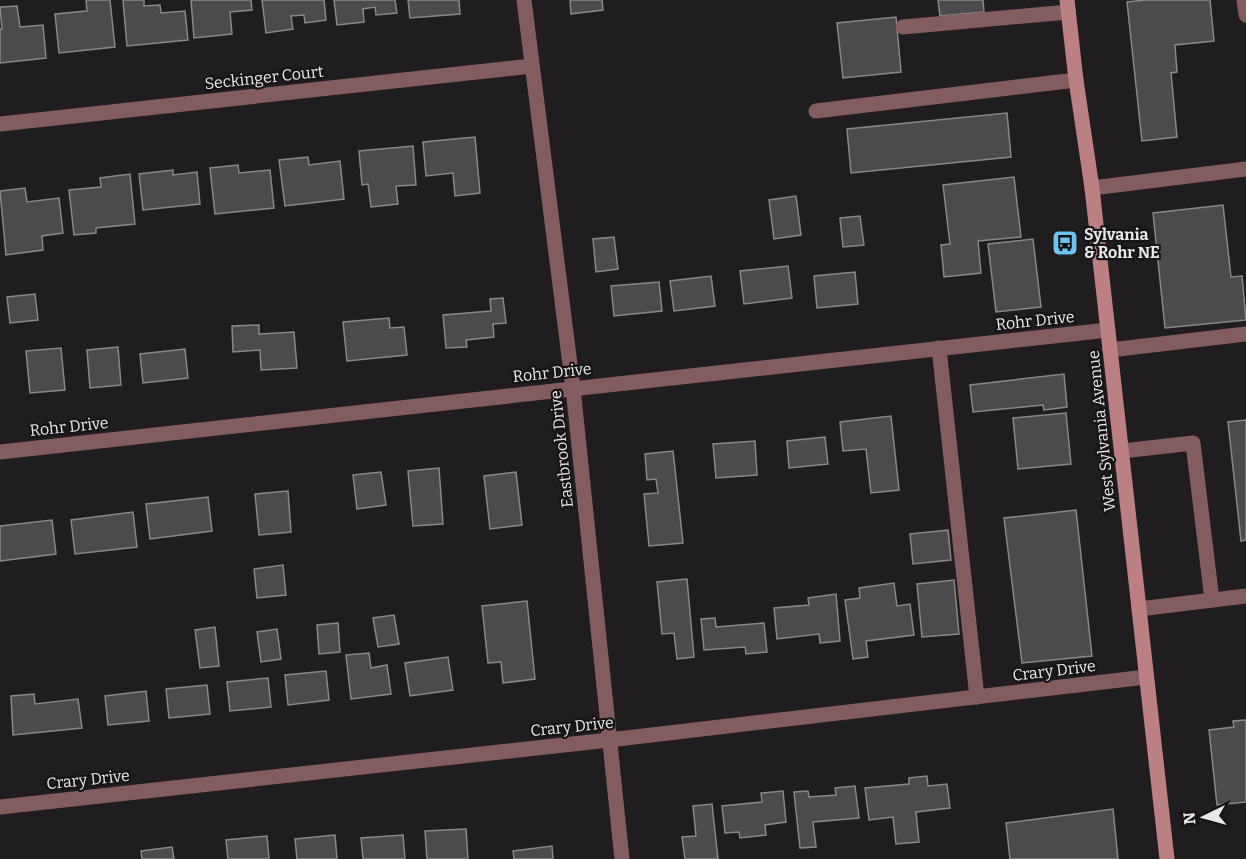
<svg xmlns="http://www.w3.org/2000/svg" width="1246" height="859" font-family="Bitter,serif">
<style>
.building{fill:#4c4a4c;stroke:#8a8789;stroke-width:1.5}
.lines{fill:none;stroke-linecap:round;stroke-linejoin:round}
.lane{stroke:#825c5e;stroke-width:15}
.street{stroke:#825c5e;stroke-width:15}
.secondary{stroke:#bc7f82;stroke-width:15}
.labels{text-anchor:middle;stroke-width:4.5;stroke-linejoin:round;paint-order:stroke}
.street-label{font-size:16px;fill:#ebe8e9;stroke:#171415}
.poi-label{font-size:16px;font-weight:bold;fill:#ebe8e9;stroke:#171415;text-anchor:start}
</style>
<rect width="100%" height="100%" fill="#201d1e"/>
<g class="building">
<polygon points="86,0 110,0 115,47 59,53 55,14 87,11"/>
<polygon points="123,0 144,0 144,6 160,5 161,13 185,11 188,40 127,46"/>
<polygon points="191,0 251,0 252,10 230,12 232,34 194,38"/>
<polygon points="262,0 324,0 326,20 305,23 304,15 291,16 293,29 266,33"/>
<polygon points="334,0 395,0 397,13 376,15 375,7 363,9 364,22 337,25"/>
<polygon points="408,0 459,0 460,14 410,18"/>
<polygon points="570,0 602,0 603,10 571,14"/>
<polygon points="938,0 983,0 984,12 940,16"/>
<polygon points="1145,0 1210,0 1214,41 1175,45 1177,72 1171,73 1177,137 1142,141 1127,2"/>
<polygon points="17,6 20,27 43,25 46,58 0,63 0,29 2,29 0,7"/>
<polygon points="896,17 901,72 843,78 837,23"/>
<polygon points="1007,113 1011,157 851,173 847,129"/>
<polygon points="475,137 480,193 455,196 453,173 426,176 423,142"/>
<polygon points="413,146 416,185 396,186 398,204 371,207 368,184 362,185 359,151"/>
<polygon points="308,157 309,165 340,161 344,199 285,206 279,160"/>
<polygon points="238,165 239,173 270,170 274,208 215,214 210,168"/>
<polygon points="173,170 173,175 197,172 200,204 143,210 139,174"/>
<polygon points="130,174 135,224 96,228 96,233 74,235 69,190 101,187 100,178"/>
<polygon points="1014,177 1021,237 978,241 981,273 944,277 941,245 950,244 943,185"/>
<polygon points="25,188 27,202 59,198 63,233 42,236 43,250 6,255 0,191"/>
<polygon points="796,196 801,235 774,239 769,200"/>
<polygon points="1223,205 1231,277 1242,276 1246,320 1165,328 1153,213"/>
<polygon points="860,216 864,245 843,247 840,218"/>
<polygon points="614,237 618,269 596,272 593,239"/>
<polygon points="1033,239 1041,307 996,312 988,244"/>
<polygon points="788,266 792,298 744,304 740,271"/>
<polygon points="855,272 858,304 817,308 814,276"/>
<polygon points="711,276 715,306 674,311 670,281"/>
<polygon points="659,282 662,311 614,316 611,286"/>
<polygon points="35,294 38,320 10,323 7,297"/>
<polygon points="503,298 506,323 493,324 494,337 466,340 467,347 446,348 443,315 491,311 490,299"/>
<polygon points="389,318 390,328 404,327 407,355 347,361 343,322"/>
<polygon points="259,325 259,334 294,332 297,368 261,370 260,350 233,352 232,326"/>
<polygon points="118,347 121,385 90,388 87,350"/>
<polygon points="61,348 65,390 30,393 26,351"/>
<polygon points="185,349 188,378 143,383 140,354"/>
<polygon points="1064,374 1067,407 1044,410 1043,405 973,412 970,385"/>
<polygon points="1066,413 1071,464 1018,469 1013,418"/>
<polygon points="891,416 899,490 871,493 866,449 843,451 840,422"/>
<polygon points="1246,420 1246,540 1241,541 1228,422"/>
<polygon points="825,437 828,464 789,468 787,441"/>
<polygon points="755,441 757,475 716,478 713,444"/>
<polygon points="673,451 683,543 649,546 644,494 658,493 656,479 647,480 645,454"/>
<polygon points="439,468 443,524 413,526 408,471"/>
<polygon points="381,472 386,505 357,509 353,475"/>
<polygon points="516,472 522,525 490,529 484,476"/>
<polygon points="288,491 291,532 259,535 255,494"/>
<polygon points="208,497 212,531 150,539 146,504"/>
<polygon points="1076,510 1092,656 1022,663 1004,518"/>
<polygon points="133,512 137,547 75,554 71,520"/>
<polygon points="52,520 56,554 0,561 0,526"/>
<polygon points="948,530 951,560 913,564 910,534"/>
<polygon points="283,565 286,595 257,598 254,569"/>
<polygon points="687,579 694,657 677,659 674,633 662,634 657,582"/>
<polygon points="954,580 959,634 922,637 917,584"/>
<polygon points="894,583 897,606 910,604 914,635 866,641 868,657 853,659 845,600 860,598 859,588"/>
<polygon points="836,594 840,641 820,643 819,634 777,639 774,608 809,605 808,598"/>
<polygon points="527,601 535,679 503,683 501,662 488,663 482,606"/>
<polygon points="394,615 399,644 378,647 373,618"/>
<polygon points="715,618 716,627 764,623 767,652 746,654 745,647 704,650 701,619"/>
<polygon points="338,623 340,652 319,654 317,625"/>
<polygon points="215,627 219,666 200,668 195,630"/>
<polygon points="277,629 281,659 261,662 257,632"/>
<polygon points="369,653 371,668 387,665 391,694 351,699 346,655"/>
<polygon points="448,657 453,690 410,696 405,663"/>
<polygon points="326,671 329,700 288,705 285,675"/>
<polygon points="268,678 271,707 230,711 227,682"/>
<polygon points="207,685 210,714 169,718 166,689"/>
<polygon points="146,691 149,721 108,725 105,696"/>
<polygon points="34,694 35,704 78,699 82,728 13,735 11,696"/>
<polygon points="1246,720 1246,802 1217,805 1209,730 1234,727 1233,721"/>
<polygon points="927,776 928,786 947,784 950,808 916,812 919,842 896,844 893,817 869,820 865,788 909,784 909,778"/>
<polygon points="855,786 859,818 813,822 816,847 800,848 794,792 808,791 809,797 836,795 835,788"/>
<polygon points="783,791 786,822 765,825 766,835 740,838 739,832 725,833 722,806 762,802 761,793"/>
<polygon points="712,804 718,859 685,859 682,837 696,836 693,806"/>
<polygon points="1113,809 1118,859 1010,859 1006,823"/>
<polygon points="466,829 468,859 427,859 425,831"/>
<polygon points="335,835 337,859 297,859 295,839"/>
<polygon points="403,835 405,859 363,859 361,838"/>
<polygon points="267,836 269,859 228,859 226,840"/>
<polygon points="552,846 553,859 514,859 513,851"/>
<polygon points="172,847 174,859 142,859 141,851"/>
</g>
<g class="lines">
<g class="lane">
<polyline points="1244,0 1246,15"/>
<polyline points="903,27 1068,12"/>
<polyline points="816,111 1076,80"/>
<polyline points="939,348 977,697"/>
<polyline points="1110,350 1246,334"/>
<polyline points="1122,451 1193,443 1212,600"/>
</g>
<g class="street">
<polyline points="524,0 573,388 622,859"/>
<polyline points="0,124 532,66"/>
<polyline points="1092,188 1246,169"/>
<polyline points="0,452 1108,330"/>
<polyline points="1139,609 1246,596"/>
<polyline points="0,807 609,740 1146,677"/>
</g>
<polyline class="secondary" points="1067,0 1076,80 1092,188 1167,859"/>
</g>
<defs>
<g id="bus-square" transform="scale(1.35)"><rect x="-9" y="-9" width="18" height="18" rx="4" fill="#6cc3f2" stroke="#171415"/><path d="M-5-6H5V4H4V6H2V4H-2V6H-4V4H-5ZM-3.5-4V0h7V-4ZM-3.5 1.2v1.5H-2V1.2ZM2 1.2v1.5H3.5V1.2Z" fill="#111"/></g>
</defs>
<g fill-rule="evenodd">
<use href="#bus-square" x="1065" y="243"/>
</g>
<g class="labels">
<g class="street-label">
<text transform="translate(264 77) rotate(-6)" y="6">Seckinger Court</text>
<text transform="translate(1035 320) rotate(-6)" y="6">Rohr Drive</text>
<text transform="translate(552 372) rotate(-6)" y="6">Rohr Drive</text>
<text transform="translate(69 426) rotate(-6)" y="6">Rohr Drive</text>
<text transform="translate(1101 431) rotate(-96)" y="6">West Sylvania Avenue</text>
<text transform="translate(561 449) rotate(-96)" y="6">Eastbrook Drive</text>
<text transform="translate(1054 670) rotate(-7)" y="6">Crary Drive</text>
<text transform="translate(572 726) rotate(-6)" y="6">Crary Drive</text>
<text transform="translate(88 779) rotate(-6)" y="6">Crary Drive</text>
</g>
<g class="poi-label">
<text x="1084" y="240">Sylvania<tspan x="1084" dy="18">&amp; Rohr NE</tspan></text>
</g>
</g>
<g transform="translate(1204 817) rotate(265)" stroke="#171415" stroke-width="4.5" paint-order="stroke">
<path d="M0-4.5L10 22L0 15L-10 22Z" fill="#ebe8e9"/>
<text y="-9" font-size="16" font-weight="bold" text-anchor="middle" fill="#ebe8e9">N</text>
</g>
</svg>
